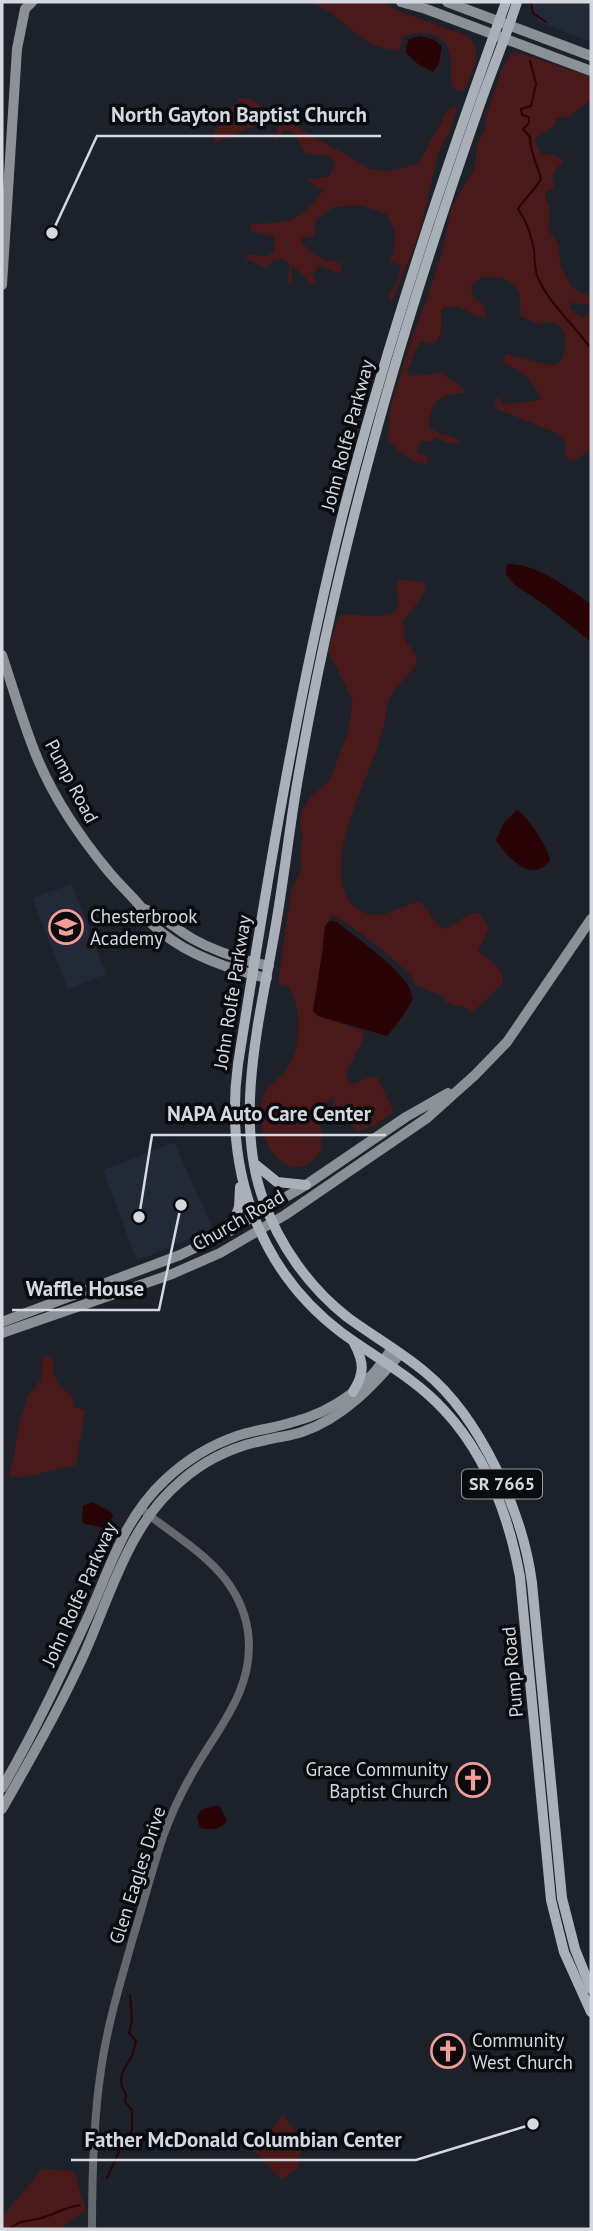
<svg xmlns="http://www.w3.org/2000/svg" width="593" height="2231" font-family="'PT Sans',sans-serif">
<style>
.built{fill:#222a37}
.green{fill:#4a1919}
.water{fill:#290305}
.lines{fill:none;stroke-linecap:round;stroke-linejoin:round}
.stream{stroke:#290305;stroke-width:2}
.tertiary{stroke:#65686c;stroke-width:8}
.secondary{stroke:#8c9097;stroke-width:10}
.primary{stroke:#aab0b8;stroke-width:10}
.labels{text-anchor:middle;stroke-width:7;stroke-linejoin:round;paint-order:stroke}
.shield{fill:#090b0f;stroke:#989aa0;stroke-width:2}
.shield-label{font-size:18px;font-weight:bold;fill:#d5d8de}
.street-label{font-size:19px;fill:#d5d8de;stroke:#090b0f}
.poi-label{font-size:19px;fill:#d5d8de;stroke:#090b0f;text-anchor:start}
.leader{fill:none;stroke:#d5d8de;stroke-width:2.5}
.callout-dot{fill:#d5d8de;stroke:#090b0f;stroke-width:2.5}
.callout-label{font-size:21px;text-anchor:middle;font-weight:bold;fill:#d5d8de;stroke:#090b0f;stroke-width:7;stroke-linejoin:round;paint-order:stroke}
</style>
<rect width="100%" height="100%" fill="#1d222a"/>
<g class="built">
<polygon points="532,2 591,2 591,42 539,22 531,7"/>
<polygon points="72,884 106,974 68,989 32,898"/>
<polygon points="174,1142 213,1229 137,1261 103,1170"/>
</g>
<g class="green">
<path d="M306 2H373L386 4 404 13 465 35C486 48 473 70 465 89L458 91 451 86C452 67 454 39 431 34 421 32 412 33 403 37L399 50C366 50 352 27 327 10 321 6 313 4 306 2Z"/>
<path d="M517 52 591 77V100L568 117 555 118 556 125 535 138C540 165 549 148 563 160L552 176 555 189 546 191 545 197 549 207 550 219 548 230 559 245 560 265 571 286 578 292 591 296 588 304 571 303 569 308 580 317H585L591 309V450L574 461 568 459 564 454 567 443 559 434 497 409 494 403 499 396 503 404C517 402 528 403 541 399 532 379 524 373 504 363L505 354 544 364 551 365 561 361C568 344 569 332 553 321L538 324 520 316C520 309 521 299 519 293 513 275 481 271 471 286L472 295 484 306 486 317C466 317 468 304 444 307L441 312C443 320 442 342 432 344 431 344 421 341 420 341L407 371 411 376 441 373 465 389 463 393C439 393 429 404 429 427 437 435 450 434 459 441V443H449L436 438 430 442 422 441 416 453 425 455 428 459 427 463 420 464C408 458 396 450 388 439L391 406 411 340 427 298 442 252 452 206 474 169 478 142 484 132 488 110 501 71 511 53Z"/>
<path d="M239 98H246L255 102 370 169 390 171 418 164 449 108 455 105 457 109 449 133 439 150 419 235 391 303 388 295 397 283 401 266 390 261C399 241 397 233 387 214L359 205 333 207 315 221V236L300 238C308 254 322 261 340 263L342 268 338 274 320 265 312 275 315 282 311 284 293 266 291 267 292 282 288 284 289 264 282 259 274 260 266 268 246 259 248 254 264 257 274 252V237L251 231 250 224C295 222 293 225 323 191L307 180 329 176 336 162 326 155 306 154 292 131H283L276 143 277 125 271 119 215 143 214 133Z"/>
<path d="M399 579 426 583C424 601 412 607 403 621L405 640 416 655 417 664C408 677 393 687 388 702 385 710 386 720 383 729 381 737 377 746 375 754 362 791 309 893 368 914 385 919 403 904 419 902 430 909 432 922 444 929 457 926 465 912 479 913L489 928 478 951C489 960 504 967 503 983L473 1012 461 1005 458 1007 447 1003 442 996 415 985C415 984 411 977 411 976 403 965 342 917 332 916L325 926 318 1016 360 1030 364 1034C361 1051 348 1061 346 1079L353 1084 372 1076 377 1077 394 1112 376 1125 357 1131 346 1120 345 1109 342 1107 337 1112 331 1111 334 1101 330 1098 325 1104 319 1107C317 1116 321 1119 321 1127 322 1132 322 1143 321 1148 320 1154 316 1158 312 1161 295 1175 279 1163 269 1147 261 1133 257 1106 266 1090 272 1081 283 1076 288 1067 301 1046 303 1006 287 986L278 984 291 891 302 868 300 857 303 837 300 824 302 810 311 797 330 780 347 735 353 701 328 651 339 615C352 612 393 624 398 606 400 600 397 589 396 583Z"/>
<path d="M47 1356 53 1361C53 1382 58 1384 73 1397V1406L85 1411 76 1465 23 1477H11L9 1474 13 1461 19 1424 28 1396 41 1379 43 1357Z"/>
<polygon points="283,2115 301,2138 299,2167 282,2180 255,2152 256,2148"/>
<polygon points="42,2169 74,2171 86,2210 59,2229 2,2229 2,2217"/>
</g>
<g class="water">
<polygon points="419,36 433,39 442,46 439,63 433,72 419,65 406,53 406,47 409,39"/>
<path d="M508 564C539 564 567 588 591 604V642L545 605 515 585 506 574V567Z"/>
<path d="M517 810C528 817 549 848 550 861 531 884 507 857 496 840L504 823Z"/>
<path d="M330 921 337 922C353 936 417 978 412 1000 409 1009 393 1029 387 1036L318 1016 313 1011 322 954 325 926Z"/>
<polygon points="92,1502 111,1512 113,1516 106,1528 84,1524 82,1521 83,1506"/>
<path d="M213 1806H220L227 1821C220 1830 211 1830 200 1828L197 1817 201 1810Z"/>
</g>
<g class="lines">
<g class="stream">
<polyline points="531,2 533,13 546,22"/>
<path d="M530 61 536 84 531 106 521 109 522 115 529 117V123L523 129 530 137C530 152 537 164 541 179 534 191 525 198 518 209 527 221 531 235 534 250 535 260 534 269 538 278 550 305 574 324 591 349"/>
<path d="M107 2178 119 2152 117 2145 132 2131V2110L125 2102 126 2094C116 2081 123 2069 131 2058 134 2053 134 2046 136 2041L129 2033 132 2020 130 1995"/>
<path d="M10 2229C19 2219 29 2222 41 2218 55 2214 66 2207 80 2205"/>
</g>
<path class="tertiary" d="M92 2229C92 2177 93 2122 101 2070 107 2026 120 1984 132 1941 143 1905 152 1869 164 1834 173 1809 185 1785 199 1762 224 1721 255 1684 248 1632 239 1569 184 1544 140 1508"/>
<g class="secondary">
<polyline points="401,2 426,9 591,71"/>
<polyline points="447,2 591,56"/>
<polyline points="2,285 17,49 25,9 32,2"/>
<path d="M2 655C13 688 23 723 36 755 53 797 80 837 109 872 119 884 131 895 141 907 146 913 148 920 153 925 183 954 228 969 267 978"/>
<path d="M141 908C160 913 175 929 193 939 218 953 242 960 269 966"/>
<polyline points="2,1322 180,1255 222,1235 306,1185 406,1117 448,1093"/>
<polyline points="2,1333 172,1274 220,1253 285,1215 427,1118 475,1075 507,1042 591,919"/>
<path d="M2 1788C34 1733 61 1675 88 1617 110 1568 124 1518 165 1480 185 1461 211 1445 237 1436 255 1430 275 1428 293 1422 335 1411 370 1385 392 1348"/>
<path d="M2 1809C30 1760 58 1711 82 1659 110 1598 127 1526 181 1481 205 1460 235 1446 266 1440 278 1437 290 1436 302 1432 343 1418 373 1386 400 1354"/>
</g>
<g class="primary">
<path d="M506 2C444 171 387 342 342 517 297 697 267 881 238 1064 224 1168 257 1269 342 1333 376 1358 415 1378 444 1410 486 1455 509 1517 520 1577L551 1900 564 1952 591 2012"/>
<path d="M517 2C506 37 491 72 479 107 441 216 405 325 375 436 343 553 316 671 296 790 289 833 284 876 277 918 263 1006 232 1113 263 1199 279 1245 309 1287 347 1317 373 1336 401 1352 425 1372 481 1418 523 1513 532 1583L562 1898 575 1949 591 1989"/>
<polyline points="256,1165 277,1182 306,1185"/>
<polyline points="230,1231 239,1207 240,1187"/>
<path d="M353 1392C365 1373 364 1362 354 1343"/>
</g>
</g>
<defs>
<g id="school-ring" transform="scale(1.75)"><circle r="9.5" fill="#090b0f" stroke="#f59c96" stroke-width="1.5"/><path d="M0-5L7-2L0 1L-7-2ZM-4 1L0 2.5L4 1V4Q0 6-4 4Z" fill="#f59c96"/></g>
<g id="church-ring" transform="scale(1.75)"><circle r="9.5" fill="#090b0f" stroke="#f59c96" stroke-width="1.5"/><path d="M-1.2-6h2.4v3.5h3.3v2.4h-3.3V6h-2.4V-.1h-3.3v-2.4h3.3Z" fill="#f59c96"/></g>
</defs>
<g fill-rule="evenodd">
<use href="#school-ring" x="66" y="927"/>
<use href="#church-ring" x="473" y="1780"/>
<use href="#church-ring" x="448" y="2051"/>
</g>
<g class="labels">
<rect class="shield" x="462" y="1469.5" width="80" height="29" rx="5"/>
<g class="shield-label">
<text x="502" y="1490">SR 7665</text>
</g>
<g class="street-label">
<text transform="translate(347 435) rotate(-75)" y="7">John Rolfe Parkway</text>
<text transform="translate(72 781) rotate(62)" y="7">Pump Road</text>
<text transform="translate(232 992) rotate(-81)" y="7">John Rolfe Parkway</text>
<text transform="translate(238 1220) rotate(-30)" y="7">Church Road</text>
<text transform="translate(79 1594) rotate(-66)" y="7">John Rolfe Parkway</text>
<text transform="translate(512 1672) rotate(-95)" y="7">Pump Road</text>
<text transform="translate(137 1875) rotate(-72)" y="7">Glen Eagles Drive</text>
</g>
<g class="poi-label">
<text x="90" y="923">Chesterbrook<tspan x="90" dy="22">Academy</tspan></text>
<text x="448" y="1776" text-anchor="end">Grace Community<tspan x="448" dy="22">Baptist Church</tspan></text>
<text x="472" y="2047">Community<tspan x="472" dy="22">West Church</tspan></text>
</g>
</g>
<path class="leader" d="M52 233L97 136H381M139 1217L152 1135H386M181 1205L159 1310H12M533 2124L416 2160H71"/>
<g class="callout-dot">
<circle cx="52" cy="233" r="7"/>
<circle cx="139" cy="1217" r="7"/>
<circle cx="181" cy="1205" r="7"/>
<circle cx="533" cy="2124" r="7"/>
</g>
<g class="callout-label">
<text x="239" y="122">North Gayton Baptist Church</text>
<text x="269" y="1121">NAPA Auto Care Center</text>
<text x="85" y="1296">Waffle House</text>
<text x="243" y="2147">Father McDonald Columbian Center</text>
</g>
<rect width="593" height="2231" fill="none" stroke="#d5d8de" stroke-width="7"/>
</svg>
